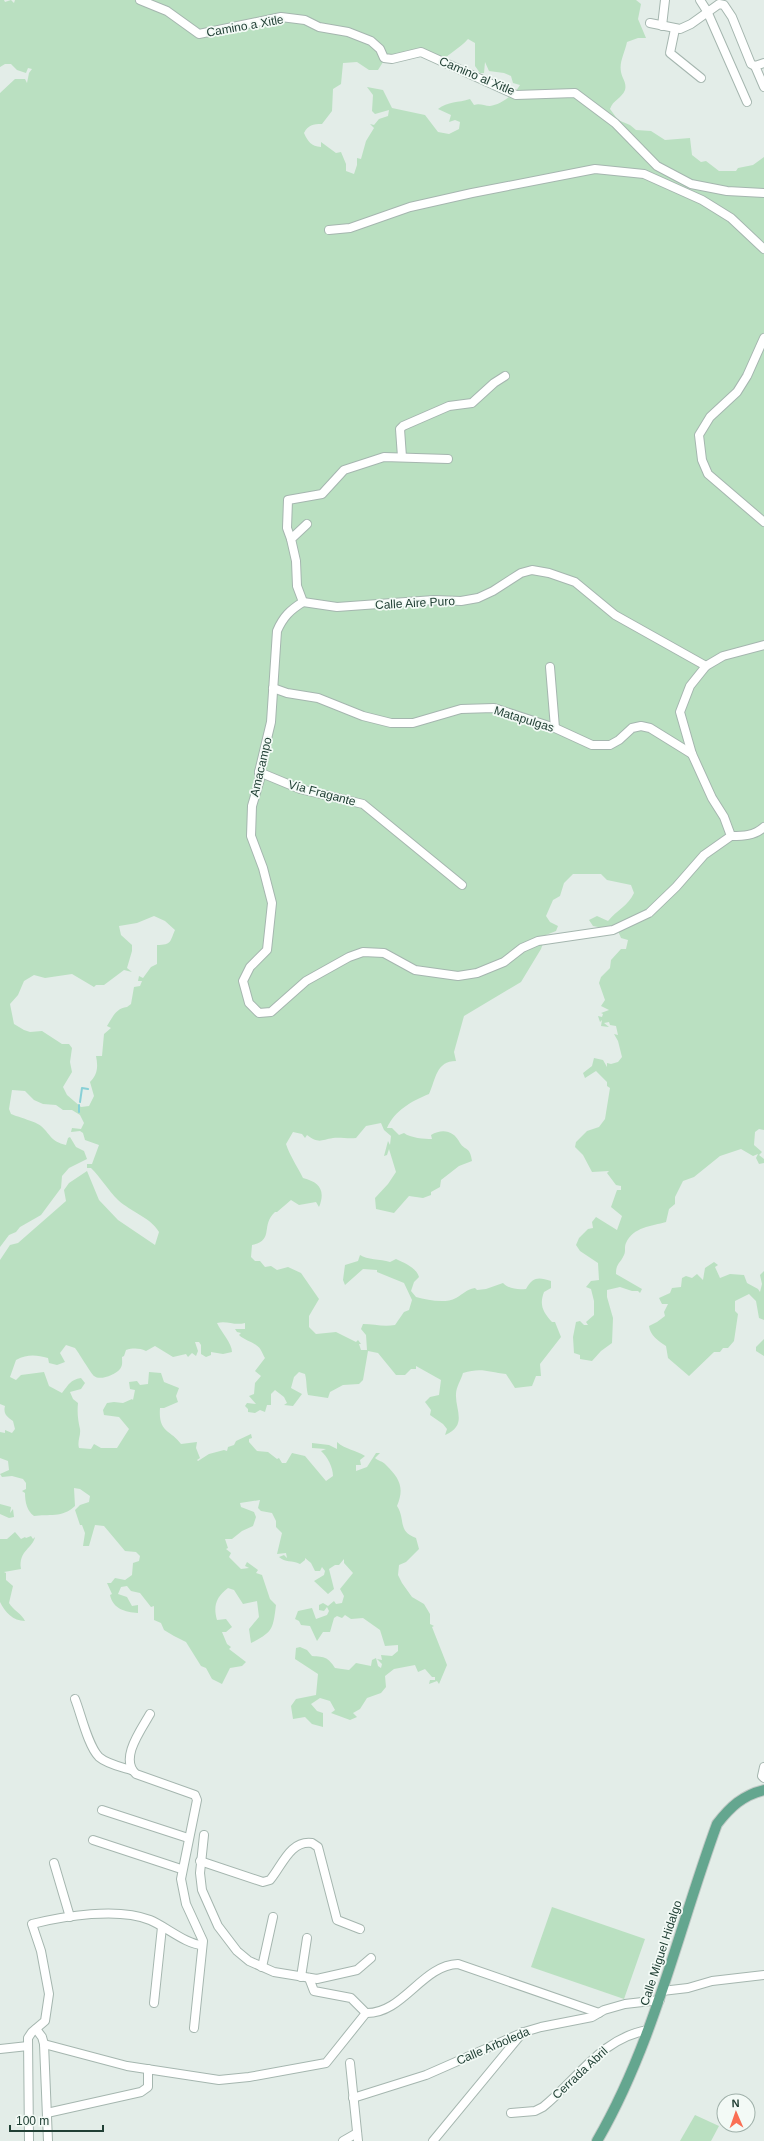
<svg xmlns="http://www.w3.org/2000/svg" width="764" height="2141" font-family="Helvetica,sans-serif">
<style>
.green{fill:#bae0c1;fill-rule:evenodd}
.lines{fill:none;stroke-linecap:round;stroke-linejoin:round}
.stream{stroke:#88d0d6;stroke-width:2}
.minor-casing{stroke:#a5b6af;stroke-width:10}
.major-casing{stroke:#c1cac6;stroke-width:12}
.minor{stroke:#fff;stroke-width:8}
.major{stroke:#64a68f;stroke-width:10}
.labels{text-anchor:middle;stroke-width:3.5;stroke-linejoin:round;paint-order:stroke}
.street-label{font-size:12px;fill:#214035;stroke:#f3faf6}
</style>
<rect width="100%" height="100%" fill="#e3ede8"/>
<g class="green">
<path d="M0 0H4L5 2 11 0 14 3 15 0H636L641 4 638 19 646 38H638L627 42C625 52 619 62 621 72 622 78 627 83 625 90 622 98 613 100 610 109L618 120 630 125 636 130 651 131 665 140 690 138 692 155 701 162 706 161 719 171H736L738 168 753 165 764 157V1130L759 1129 755 1132 754 1145 762 1152 759 1155 764 1159V1163L759 1164 756 1158 758 1154 753 1156 741 1149 720 1156 694 1177 683 1181 675 1197V1204L669 1209 666 1222C652 1226 633 1227 626 1243 624 1247 626 1251 624 1255 620 1264 616 1263 616 1274L642 1289 640 1293 638 1291H632L620 1287 607 1290V1297L613 1318 612 1343 601 1351 592 1361 580 1359V1355L574 1353 573 1337 576 1322 580 1321 584 1325H588L586 1322 594 1315V1301L591 1289 586 1287 591 1281 599 1280 598 1263 580 1251 576 1245 579 1238 588 1229 593 1228 592 1222 596 1217 617 1230 622 1216 611 1207 617 1190H621V1186L616 1185 607 1173 609 1171 592 1172 583 1155 575 1147 576 1142 587 1131 599 1127 605 1119 610 1088 607 1086V1082L596 1071 585 1078 583 1073 592 1066 594 1058 603 1060 607 1067V1063L611 1064 618 1062 622 1057 618 1041 614 1034 618 1035 616 1026 610 1025 609 1022 604 1023 609 1027 601 1026 602 1020 600 1022 598 1016 602 1017 603 1014 601 1013 609 1010 601 1006 605 1000 599 983 601 977 610 968 611 960 621 949H626L628 940 621 938 618 931 593 926 589 920 597 916 608 921C617 910 628 906 634 893L631 885 607 880 601 874H573L564 883 560 896 553 900 546 916 550 922 558 926 556 931 546 935 541 949 521 982 464 1016 454 1052 456 1061C436 1061 436 1079 429 1094 412 1101 395 1110 387 1128H392L399 1135 404 1133C410 1138 425 1139 432 1139L431 1135C443 1128 454 1131 460 1143 465 1151 470 1146 472 1161L459 1166 441 1180 440 1187 431 1192V1195L423 1198 409 1196 394 1213 376 1209 375 1198 388 1184 396 1172 389 1149 387 1155 384 1156 388 1141 390 1145 391 1136 384 1130 381 1123 366 1126 356 1138C348 1139 340 1137 333 1138 321 1140 319 1144 307 1135L305 1138 302 1134 293 1132 286 1144C290 1156 297 1166 303 1178 319 1182 326 1190 319 1207L316 1202 299 1205 291 1200 277 1212H275C260 1226 275 1240 252 1245L251 1257 255 1261H260L265 1267 271 1266 277 1270 288 1267 301 1273 319 1299 309 1316V1327L316 1334 336 1332 356 1342 358 1340 361 1344H359L361 1350H367L366 1335 361 1329 363 1324C374 1324 383 1327 395 1325L404 1312 409 1310 412 1300 404 1283 377 1272V1270L363 1269 345 1285 343 1280 345 1265 358 1261 360 1255C367 1260 380 1259 390 1262L396 1259C404 1263 416 1267 419 1277L414 1282 411 1291 416 1297C428 1300 445 1304 456 1298 465 1293 465 1290 475 1288L477 1290 486 1289 503 1283C509 1289 518 1290 526 1289 533 1277 538 1277 551 1281V1288L544 1292C539 1305 543 1312 552 1322H555L561 1337 540 1364 541 1376H536L532 1386 515 1388 506 1374C489 1372 481 1367 463 1373 461 1380 456 1387 456 1394 455 1410 468 1425 445 1435L447 1429 443 1424 430 1415 431 1410 425 1402 430 1397 439 1395 441 1380 416 1366V1369H411L405 1375H396L378 1353 368 1351 363 1380 359 1384 343 1385 330 1392 328 1398 308 1395C306 1387 307 1382 305 1374L299 1372 294 1377 291 1388 302 1394 293 1406 284 1405 287 1403 284 1397 275 1390 271 1394V1405H267L265 1412 260 1410 255 1413 248 1412V1409L245 1406 247 1403 256 1404 249 1396 254 1394 255 1383 261 1376 255 1371 265 1358C262 1353 261 1348 256 1345 251 1341 244 1340 239 1335L241 1333 237 1332 235 1329H245V1323C234 1326 227 1320 217 1323 221 1332 232 1343 232 1352L223 1354 211 1352V1355L206 1357 201 1354V1345L199 1342H195L198 1351 196 1356 192 1353 188 1357 186 1354 173 1357 155 1346 146 1351C139 1348 133 1348 126 1350L124 1356 122 1357C122 1362 123 1365 120 1369 115 1375 100 1381 94 1376 92 1375 77 1350 75 1348L66 1345 60 1353 65 1362 57 1365 49 1363 48 1358C36 1355 28 1354 16 1360L10 1377 16 1380 21 1375 44 1372 49 1386 62 1393C69 1384 70 1380 81 1378L85 1383 81 1389 70 1392 73 1399 78 1403C77 1413 78 1420 80 1429 81 1436 77 1441 79 1448L91 1449 94 1444 101 1448H117L129 1429 119 1417 104 1415 103 1410 107 1403 114 1402 123 1403 132 1399 133 1400 135 1390 130 1389 129 1382 137 1381 140 1385 148 1384 149 1372 161 1373 164 1382 179 1388 176 1396 178 1402 164 1408H160C158 1433 171 1430 181 1444L197 1442 196 1448 200 1458 197 1460 198 1461 209 1454 224 1450 227 1451 228 1447 234 1445 236 1441 251 1434 252 1438 249 1439V1442L257 1451 268 1452 277 1459 279 1458 282 1463H286L292 1453 305 1456 326 1481 333 1476C333 1467 327 1456 321 1451L326 1449 312 1448V1443L329 1445 337 1449V1442C346 1450 356 1450 365 1456L360 1460 361 1465H356V1471L367 1467 376 1453H380L375 1458C378 1461 383 1461 386 1465 399 1478 405 1487 397 1506 406 1520 397 1531 416 1538L419 1549 406 1562 399 1565 398 1575 402 1583 412 1597 424 1604 430 1614V1624L434 1626 432 1627 447 1665 439 1684 437 1681 429 1684 430 1680H435V1677H432L425 1669 418 1672 415 1665 394 1669 385 1676 386 1687 381 1693 367 1698 360 1709 353 1713 357 1717 350 1720 331 1713 335 1710 330 1701 320 1698 311 1704 317 1711 323 1713V1727L312 1724 305 1717 293 1719 291 1706 296 1699 316 1695 318 1674 295 1659 296 1648 300 1647 307 1650 312 1656C325 1657 328 1657 335 1668L349 1670 356 1663 371 1666 372 1660 376 1658 378 1666 381 1668 382 1664 377 1659 382 1660 381 1655 392 1656 398 1651V1645L385 1646 380 1630 363 1618 351 1619 345 1615 342 1618 337 1616 334 1618 330 1632H323L317 1641 310 1626 301 1625 299 1621 295 1619 298 1611 312 1608 316 1619 327 1615 329 1611 327 1607 324 1611 319 1610V1605L323 1603 328 1606 334 1601 336 1604 342 1603 344 1596 340 1589 353 1573 344 1563V1559L339 1565H335L329 1569 334 1589 328 1594 314 1581 324 1575 325 1571 322 1567 320 1571H315L311 1563 305 1558V1560L300 1564C292 1560 285 1563 279 1557L284 1555 287 1558 286 1553 277 1554 282 1533 276 1527V1521L272 1513 261 1511 258 1508 260 1500 240 1503 241 1507 254 1512 256 1517 253 1526 242 1531 232 1539H225L228 1548 226 1549 231 1553 229 1557 241 1569 249 1568 245 1566 247 1562 258 1570 256 1573 262 1575 270 1599 276 1605C273 1629 273 1632 251 1643L249 1629 259 1617 257 1601 243 1604 234 1590 228 1588C216 1597 213 1606 217 1620L226 1619 232 1627 226 1632H222L227 1644 231 1647 229 1649 246 1662 242 1666 230 1668 222 1684 212 1679 206 1668 201 1666 186 1642 174 1636 164 1630 161 1623 154 1620V1606L151 1607 140 1593 131 1591 127 1586 121 1587 118 1594 127 1597 132 1606 138 1605V1613C125 1612 113 1609 110 1595L112 1594 107 1583H111L115 1578 125 1580 132 1575 133 1563 139 1561 140 1556 136 1552 125 1551 104 1526 95 1525 89 1546H83L85 1533 82 1525H80L75 1510 80 1505 89 1502 90 1496 80 1489 74 1488 75 1506C63 1518 48 1514 34 1516 27 1511 25 1502 25 1493L22 1491 26 1489V1483L23 1479 12 1476 2 1477 0 1474 9 1470 8 1461 0 1458V1432L5 1433V1430L12 1433 15 1429 13 1421C7 1417 3 1414 5 1406L0 1404V1260L10 1245 18 1243 66 1201 64 1190 69 1183 87 1171 99 1200 118 1220 155 1245 159 1232C150 1217 131 1212 118 1200 108 1190 101 1178 91 1168H87V1164H92L99 1145 85 1140 83 1133 80 1131 71 1132 72 1128 81 1129 84 1123 80 1115 72 1110H63L56 1105 43 1104 34 1100 25 1091 12 1090 9 1109 11 1114C18 1117 37 1122 41 1126 52 1136 50 1141 66 1145L68 1138 70 1137 76 1147 84 1151 87 1159 69 1168 62 1176 61 1188 41 1215 20 1227 16 1232 9 1235 0 1247V93L15 79H25L27 83 29 73 32 69 28 68 26 73 17 70 11 64H5L0 67ZM468 39 475 43V66L480 73H484L485 62 489 71 504 73 511 76 513 83 520 85C515 94 501 105 490 106 484 106 480 103 474 105L470 99C458 103 448 101 438 109L451 115 449 122 455 120 460 122 459 129 449 134 438 132 425 115 392 108 383 90 367 87 373 95 372 111 375 114 389 110 388 116 379 119 374 125 370 124 374 128 366 141 361 159 357 158V165L354 174 346 171V164L341 152 336 153 321 142V147C311 146 308 142 304 133 308 125 313 124 322 124L332 111 333 89 341 84 343 63 357 62 369 70H378L383 62 405 51 413 50 442 61C451 52 460 48 468 39ZM154 916 165 921 175 930C170 941 172 945 157 945V964L151 967 143 978 139 976 138 981H142L140 986 134 987 131 1004 127 1007C116 1008 112 1018 107 1026L111 1028 104 1034 102 1056H96C98 1066 98 1074 90 1082L94 1096 89 1106 81 1107 67 1095 63 1087 72 1072 70 1062 72 1048 69 1044H62L42 1031 30 1032 24 1030 14 1024 10 1004 18 995 24 981 34 975 45 978 72 974 94 987 96 985H104L124 970 132 972 127 968 132 951V945L121 935 119 926 137 923Z"/>
<path d="M714 1262 718 1265 715 1267 720 1278 730 1274 744 1275 747 1283 758 1289 760 1292 762 1284 760 1275 764 1271V1320L759 1318 756 1301 749 1294 735 1301V1311L738 1314 734 1341 728 1348H723L720 1352H714L689 1376 668 1358 666 1346C658 1341 650 1335 649 1326L657 1322 665 1316 664 1312 668 1304H662L659 1298 670 1293 672 1288 681 1287 682 1278 686 1276 692 1278 697 1274 703 1280 705 1268Z"/>
<polygon points="764,1339 764,1356 756,1351 756,1347"/>
<polygon points="0,1504 11,1507 10,1513 13,1509 14,1517 9,1518 0,1514"/>
<path d="M15 1532 21 1539 25 1537 26 1538 31 1536 33 1539 35 1537C33 1548 18 1551 21 1569L4 1572 6 1573V1580L13 1586 9 1603C13 1610 22 1614 25 1621 13 1621 5 1612 0 1602 0 1599 0 1548 0 1539H7Z"/>
<polygon points="552,1907 645,1939 624,1999 531,1967"/>
<polygon points="695,2115 719,2126 711,2141 680,2141"/>
</g>
<g class="lines">
<g class="stream">
<polyline points="80,1102 82,1088 88,1089"/>
<polyline points="79,1112 79,1105"/>
</g>
<g class="minor-casing">
<g id="minor">
<polyline points="140,0 167,11 199,34 281,17 305,20 319,27 348,32 371,41 380,49 384,58 392,59 421,52 516,95 575,93 615,123 657,166 691,184 727,191 764,193"/>
<polyline points="700,0 707,11 747,102"/>
<polyline points="650,23 680,29 691,24 719,4 724,5 732,17 751,64 755,66 764,63"/>
<polyline points="662,26 665,0"/>
<polyline points="675,29 670,53 701,78"/>
<polyline points="755,66 764,87"/>
<polyline points="329,230 350,228 410,207 472,193 595,169 644,174 702,200 731,218 764,249"/>
<polyline points="764,338 747,376 737,392 710,417 699,435 702,460 708,474 764,522"/>
<polyline points="402,457 400,429 403,426 449,406 472,403 494,383 505,376"/>
<path d="M307 524 291 539 296 561 297 586 303 602C290 610 283 617 277 631L271 722 259 772 260 779 252 806 251 836 263 868 272 903 267 950 250 967 243 981 249 1003 259 1013 271 1012 306 981 349 957 363 952 384 953 415 970 458 976 477 973 504 962 522 948 538 941 613 930 649 913 676 887 704 855 731 836 724 817 712 798 692 754 680 712 690 686 706 666 723 656 764 645"/>
<polyline points="291,539 287,528 288,500 322,494 344,470 384,457 448,459"/>
<polyline points="303,602 337,607 434,600 461,601 478,598 493,591 521,573 532,570 549,573 575,582 615,615 706,666"/>
<polyline points="550,667 555,728"/>
<polyline points="273,688 287,693 318,698 363,716 391,723 413,723 461,709 494,708 555,728 592,745 610,745 619,740 632,728 641,726 650,728 692,754"/>
<polyline points="259,772 300,789 363,804 462,885"/>
<path d="M731 836C743 836 754 836 764 827"/>
<path d="M75 1699C81 1714 88 1746 99 1757 107 1764 121 1767 131 1770"/>
<path d="M150 1714C141 1730 119 1759 136 1774L195 1795 197 1800 181 1879 186 1904 203 1941 194 2028"/>
<polyline points="764,1767 762,1776 764,1778"/>
<polyline points="102,1810 188,1838"/>
<polyline points="204,1835 200,1873 202,1890 218,1926 237,1951 249,1961 274,1972 317,1979 357,1970 371,1958"/>
<polyline points="93,1840 181,1869"/>
<path d="M200 1861 263 1882 270 1880C282 1866 290 1840 312 1843L318 1847 337 1920 360 1929"/>
<polyline points="54,1863 70,1917"/>
<polyline points="262,1967 273,1917"/>
<polyline points="301,1977 307,1938"/>
<path d="M309 1978 314 1991 351 1998 366 2013C403 2014 422 1965 458 1964L599 2013"/>
<polyline points="662,1991 688,1988 712,1981 764,1975"/>
<polyline points="154,2003 162,1927"/>
<polyline points="36,2029 42,2037 44,2044 48,2141"/>
<polyline points="44,2044 127,2066 219,2080 249,2077 326,2063 366,2013"/>
<polyline points="0,2049 28,2046"/>
<polyline points="350,2063 358,2141"/>
<polyline points="353,2098 426,2075 524,2032 541,2027 592,2017 604,2010 625,2004 660,2000"/>
<polyline points="47,2113 141,2092 148,2087 148,2069"/>
<path d="M511 2113 535 2111 543 2107C578 2079 601 2038 648 2030"/>
<path d="M29 2141 28 2038 32 2032 45 2021 49 1994 41 1951 32 1924C64 1916 118 1907 150 1920 165 1926 187 1945 202 1945"/>
<polyline points="343,2141 357,2133"/>
<polyline points="433,2141 523,2032"/>
</g>
</g>
<g class="major-casing">
<path id="major" d="M597 2141C654 2043 678 1930 717 1824 730 1807 743 1795 764 1790"/>
</g>
<use href="#minor" class="minor"/>
<use href="#major" class="major"/>
</g>
<g class="labels">
<g class="street-label">
<text transform="translate(245 26) rotate(-10)" y="4">Camino a Xitle</text>
<text transform="translate(477 76) rotate(23)" y="4">Camino al Xitle</text>
<text transform="translate(415 603) rotate(-3)" y="4">Calle Aire Puro</text>
<text transform="translate(524 719) rotate(17)" y="4">Matapulgas</text>
<text transform="translate(261 767) rotate(-77)" y="4">Amacampo</text>
<text transform="translate(322 793) rotate(15)" y="4">Vía Fragante</text>
<text transform="translate(661 1953) rotate(-72)" y="4">Calle Miguel Hidalgo</text>
<text transform="translate(493 2046) rotate(-23)" y="4">Calle Arboleda</text>
<text transform="translate(580 2073) rotate(-43)" y="4">Cerrada Abril</text>
</g>
</g>
<g transform="translate(736 2113) rotate(358)"><circle r="19" fill="#f3faf6" stroke="#9fb0a9"/>
<path d="M0-3L7 15L0 10L-7 15Z" fill="#fa6f54"/>
<text y="-6" font-size="11" font-weight="bold" text-anchor="middle" fill="#214035">N</text>
</g>
<path d="M10 2125v6h93v-6" fill="none" stroke="#214035" stroke-width="2"/>
<text x="16" y="2125" font-size="12" fill="#214035" stroke="#f3faf6" stroke-width="3" paint-order="stroke">100 m</text>
</svg>
